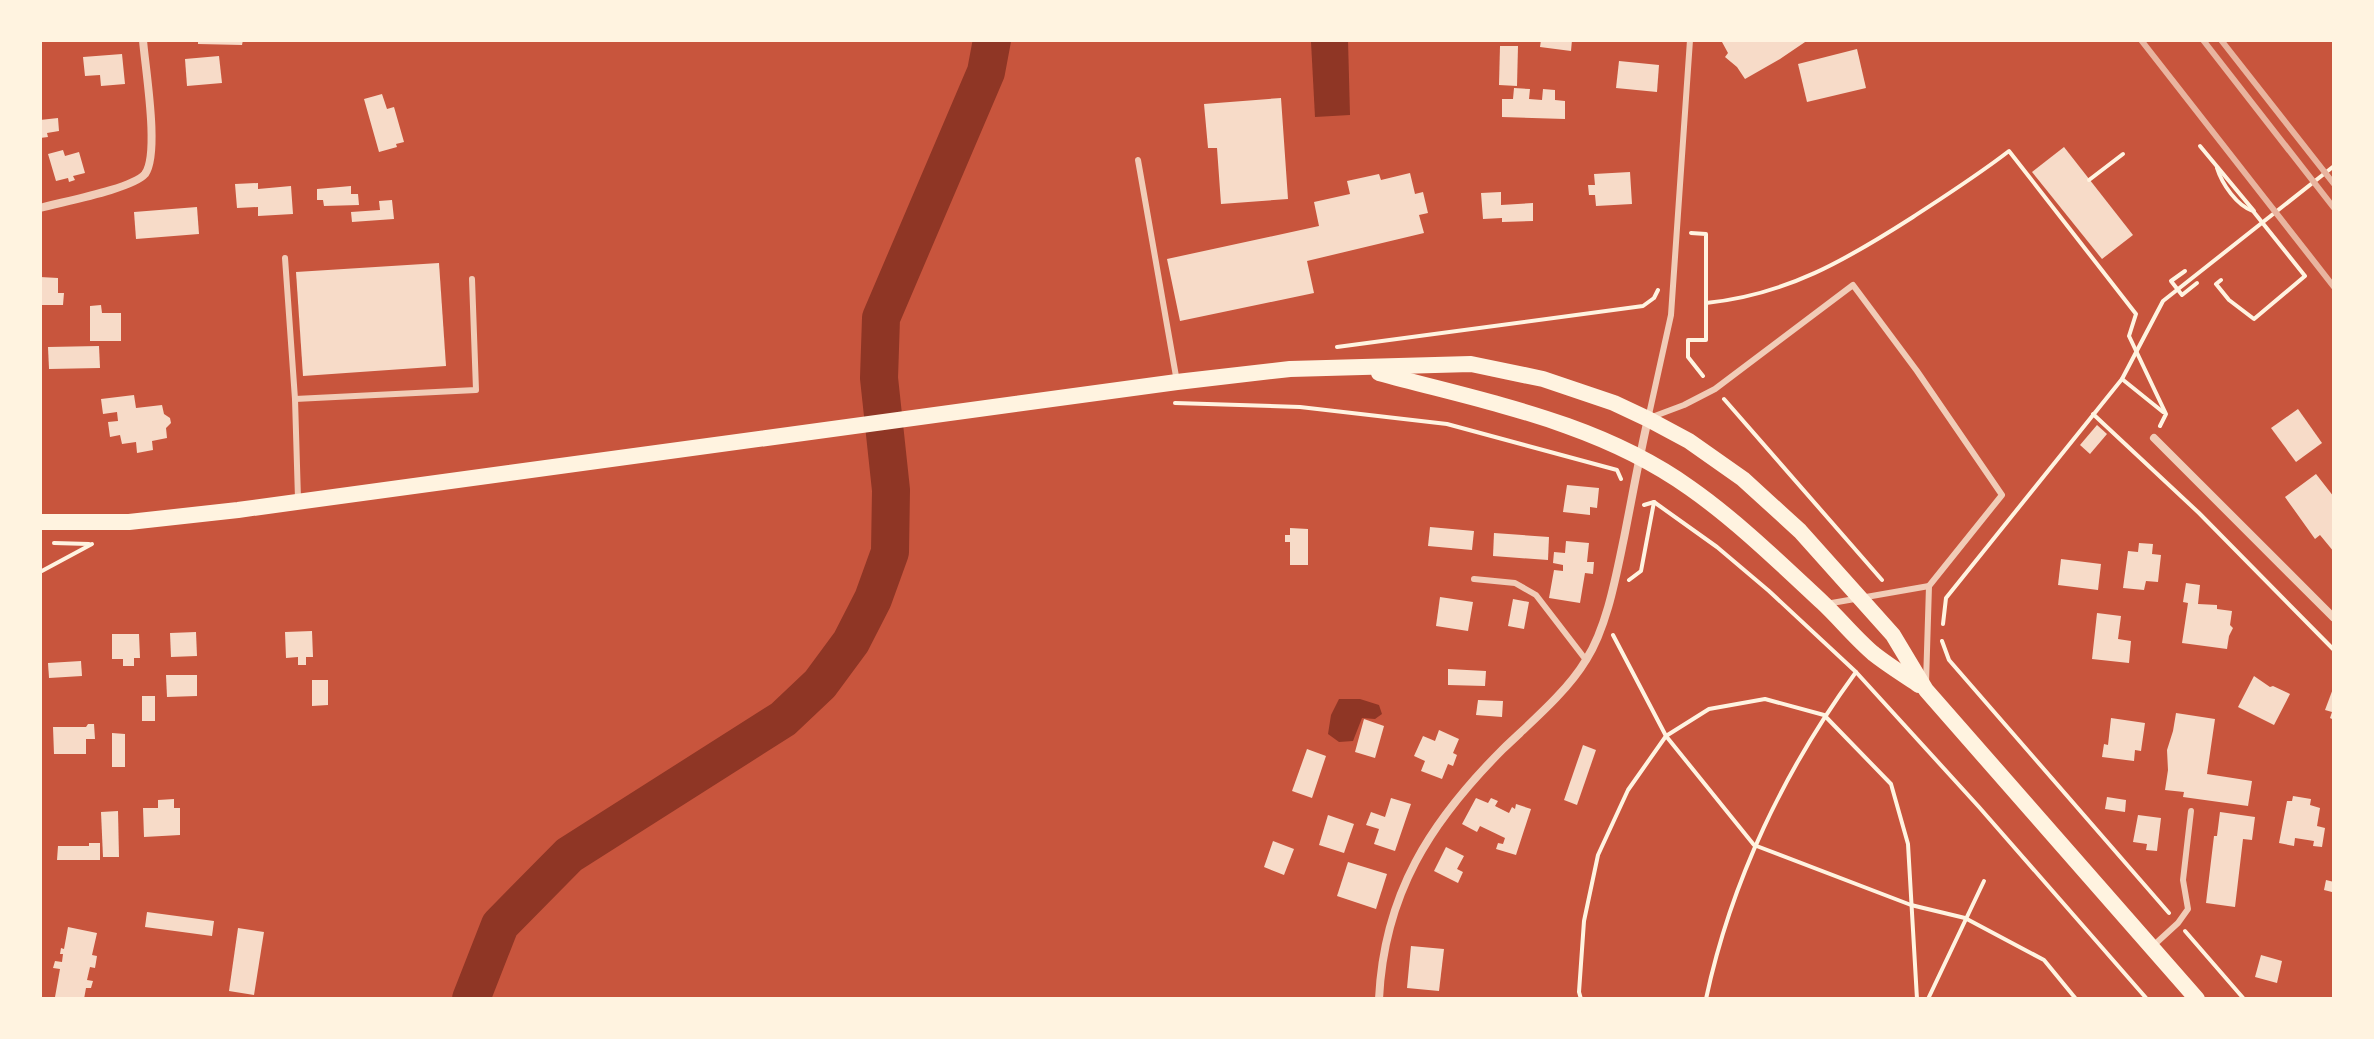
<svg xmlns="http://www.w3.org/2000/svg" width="2374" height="1039" font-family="Barlow,sans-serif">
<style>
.water{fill:#8f3625}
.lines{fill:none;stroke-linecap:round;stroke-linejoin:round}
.river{stroke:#8f3625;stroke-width:38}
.building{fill:#f7dbc8}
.path{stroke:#fff3e0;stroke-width:4}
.service{stroke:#f1ccb7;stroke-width:6}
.minor{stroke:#f1ccb7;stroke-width:8}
.secondary{stroke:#fff3e0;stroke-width:16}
.rail{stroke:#e9b49f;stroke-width:6}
</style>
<rect width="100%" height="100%" fill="#c8553d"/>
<g class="water">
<polygon points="1348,40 1350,115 1315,117 1311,42"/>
<polygon points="1339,699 1360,699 1379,705 1382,714 1375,719 1362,718 1353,741 1339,742 1328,734 1331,715"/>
</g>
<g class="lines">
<polyline class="river" points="471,999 500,925 569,855 783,719 820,684 851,642 873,599 890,552 891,490 879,378 881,318 986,72 992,40"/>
</g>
<g class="building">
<polygon points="198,40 243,40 242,45 198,44"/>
<polygon points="1541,40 1572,40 1571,51 1540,47"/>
<polygon points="1725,40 1808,40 1780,59 1745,79 1737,67 1725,57 1728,53 1722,42"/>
<polygon points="1500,46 1518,46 1517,86 1499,85"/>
<polygon points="1857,49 1866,88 1807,102 1798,64"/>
<polygon points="122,54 125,84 101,86 100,75 85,76 83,57"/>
<polygon points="219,56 222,83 187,86 185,59"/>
<polygon points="1619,61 1659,65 1657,92 1616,88"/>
<polygon points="1514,88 1530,89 1529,99 1542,100 1543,89 1555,90 1555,100 1565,101 1565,119 1502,117 1502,99 1513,99"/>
<polygon points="382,94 387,109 394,107 404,142 396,144 397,147 379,152 364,99"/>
<polygon points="1281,98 1288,199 1221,204 1217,148 1208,148 1204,104"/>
<polygon points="58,118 59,131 47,133 48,137 40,138 40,120"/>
<polygon points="2064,147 2133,235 2102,259 2032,172"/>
<polygon points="63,150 65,156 79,152 85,173 73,176 75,180 69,182 68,178 56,181 48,154"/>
<polygon points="1630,172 1632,204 1596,206 1595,195 1589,195 1588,185 1595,185 1594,174"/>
<polygon points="1410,173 1415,194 1423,192 1428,213 1419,215 1424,233 1307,261 1314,293 1180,321 1167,259 1319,226 1314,202 1350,194 1347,181 1379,174 1381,180"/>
<polygon points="258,183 258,189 291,186 293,214 258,216 258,207 237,208 235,184"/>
<polygon points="351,186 351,194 358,194 359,205 324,206 323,200 317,200 317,189"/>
<polygon points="1501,192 1501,205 1533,203 1533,221 1502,222 1502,218 1483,219 1481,193"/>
<polygon points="392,200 394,219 352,222 351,212 380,210 379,201"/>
<polygon points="197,207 199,234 136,239 134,212"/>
<polygon points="439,263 446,366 303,376 296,272"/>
<polygon points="40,277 58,278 58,293 64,293 63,305 40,305"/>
<polygon points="101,305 102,313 121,313 121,341 90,341 90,306"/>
<polygon points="99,346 100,368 49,369 48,347"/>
<polygon points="134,395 136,408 162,405 164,414 170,418 171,423 166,428 167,438 152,441 153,450 137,453 136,442 122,444 120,435 110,437 108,422 118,421 117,412 103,414 101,399"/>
<polygon points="2298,409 2322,443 2296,462 2271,428"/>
<polygon points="2097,425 2107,434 2090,454 2080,445"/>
<polygon points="2316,474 2334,497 2334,552 2320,535 2315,539 2285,497"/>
<polygon points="1567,485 1599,488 1597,508 1590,507 1590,515 1563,512"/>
<polygon points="1430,527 1474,531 1472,550 1428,546"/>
<polygon points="1290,528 1308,529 1308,565 1290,565 1290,542 1285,542 1285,535 1290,535"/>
<polygon points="1494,533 1549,537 1548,560 1493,556"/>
<polygon points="1566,541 1589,543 1587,562 1594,562 1593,574 1585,573 1580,603 1549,598 1554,570 1563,571 1563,565 1553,563 1554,552 1565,553"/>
<polygon points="2139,543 2153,544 2152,554 2161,555 2158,582 2146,581 2144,590 2123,588 2128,551 2138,552"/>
<polygon points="2061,559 2101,564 2098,590 2058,585"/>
<polygon points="2186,583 2200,585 2198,604 2217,605 2217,609 2232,611 2230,625 2233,628 2229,636 2227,649 2182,643 2188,603 2183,602"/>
<polygon points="1440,597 1473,602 1468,631 1436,626"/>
<polygon points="1513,599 1529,602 1524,629 1508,626"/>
<polygon points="2097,613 2121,616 2118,639 2131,641 2129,663 2092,659"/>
<polygon points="312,631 313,657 306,657 306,665 298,665 298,657 286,658 285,632"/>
<polygon points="196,632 197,656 171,657 170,633"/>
<polygon points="112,634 139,634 140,658 134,658 134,666 123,666 123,659 112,659"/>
<polygon points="81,661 82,676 49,678 48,663"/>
<polygon points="1448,669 1486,671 1485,686 1448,685"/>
<polygon points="166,675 197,675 197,696 167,697"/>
<polygon points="2254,676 2270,687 2273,686 2290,694 2274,725 2238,707"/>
<polygon points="312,680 328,680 328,705 312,706"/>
<polygon points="2334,686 2334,720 2330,718 2332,712 2325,710"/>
<rect x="142" y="696" width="13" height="25"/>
<polygon points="1478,700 1503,701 1502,717 1476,715"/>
<polygon points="2176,713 2215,719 2207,774 2252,781 2248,806 2183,797 2184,792 2165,790 2168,770 2167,750 2173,731"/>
<polygon points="2111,718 2145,723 2141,751 2135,750 2134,761 2102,757 2104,744 2108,745"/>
<polygon points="1364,719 1384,726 1375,758 1355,752"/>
<polygon points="88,724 94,724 95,739 86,739 86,754 54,754 53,727 86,727"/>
<polygon points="1439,730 1459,739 1453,753 1457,755 1453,766 1448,764 1442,779 1421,771 1425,761 1414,756 1423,736 1435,741"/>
<polygon points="112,733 125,734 125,767 112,767"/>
<polygon points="1583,745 1596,750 1577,805 1564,800"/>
<polygon points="1307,749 1326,756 1312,798 1292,791"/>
<polygon points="2293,796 2311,799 2310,805 2320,808 2317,826 2325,828 2322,847 2313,846 2314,841 2295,838 2294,846 2279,843 2287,801 2292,801"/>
<polygon points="2107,797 2126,800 2125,812 2105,809"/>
<polygon points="1391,798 1411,804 1395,851 1374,844 1379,829 1366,825 1371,812 1385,817"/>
<polygon points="1476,798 1488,803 1491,798 1498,801 1495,806 1509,813 1512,807 1515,809 1516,804 1531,809 1516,855 1496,849 1498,843 1503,844 1505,838 1480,826 1477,832 1462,824"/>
<polygon points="174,799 174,808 180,808 180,835 144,837 143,808 158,808 158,800"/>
<polygon points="118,811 119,857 103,857 101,812"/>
<polygon points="2220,812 2255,817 2252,840 2243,839 2235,907 2206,903 2214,836 2217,836"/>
<polygon points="1328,815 1354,824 1344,853 1319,845"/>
<polygon points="2138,815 2161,818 2157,851 2146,850 2147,844 2133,842"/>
<polygon points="1273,841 1294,849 1284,875 1264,867"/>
<polygon points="89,843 100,843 100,860 57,860 58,846 89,846"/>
<polygon points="1446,847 1464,856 1457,869 1463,872 1458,883 1434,871"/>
<polygon points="1348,862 1387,874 1376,909 1337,896"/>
<polygon points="2326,880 2334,882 2332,892 2324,890"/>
<polygon points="147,912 214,921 212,936 145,927"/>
<polygon points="68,927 97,933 92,955 97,956 95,968 90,967 87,980 93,981 91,988 86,988 84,999 55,997 60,969 53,968 55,961 62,962 63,954 60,954 61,948 64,949"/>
<polygon points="238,928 264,932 254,995 229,991"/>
<polygon points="1411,946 1444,949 1439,991 1407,988"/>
<polygon points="2261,955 2282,961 2277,983 2255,977"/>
</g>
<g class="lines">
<g class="path">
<polyline points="2200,146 2254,211"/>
<path d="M2217 168C2222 184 2237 206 2253 211L2305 276 2254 319 2229 300 2216 284 2221 280"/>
<polyline points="2089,180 2123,154"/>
<polyline points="1691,233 1706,234 1706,340 1688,340 1688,357 1703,376"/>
<polyline points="2185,271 2171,281 2182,295 2197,283"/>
<path d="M1706 303C1786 295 1846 260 1913 217 1945 196 1978 175 2009 151L2136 314 2129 336 2166 414 2160 426"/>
<polyline points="1337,347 1643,306 1654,298 1658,290"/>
<polyline points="2122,379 2163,412"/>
<polyline points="1724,399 1882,580"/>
<polyline points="1175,403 1300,407 1447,424 1617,470 1621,479"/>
<polyline points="2093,414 2199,513 2334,650"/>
<polyline points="1644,505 1654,502 1717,547 1769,591 1856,672 1979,807 2147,999"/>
<polyline points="54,543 89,544"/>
<polyline points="40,572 92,544"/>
<polyline points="1629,580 1641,571 1654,502"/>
<polyline points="1943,624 1946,598 2122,379 2163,301 2334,166"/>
<polyline points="1613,635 1666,736 1754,845 1911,905 1965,918 2044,960 2076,999"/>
<polyline points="1942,641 1949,660 2169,913"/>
<polyline points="2185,931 2244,999"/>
<polyline points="1581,999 1579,992 1584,921 1598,855 1628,790 1666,736 1709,709 1765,699 1824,715 1891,784 1908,844 1917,999"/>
<path d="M1706 999C1731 881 1785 769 1856 672"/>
<polyline points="1928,999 1984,881"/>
</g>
<g class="service">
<polyline points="1138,160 1177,382"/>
<polyline points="285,258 295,399 298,499"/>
<polyline points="295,399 476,390 472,279"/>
<polyline points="1652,417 1684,405 1715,389 1853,285 1917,371 2002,495 1929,586 1926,683"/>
<polyline points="1648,419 1671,315 1690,40"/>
<polyline points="1474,579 1515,583 1536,595 1586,660"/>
<polyline points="1826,604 1929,586"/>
<polyline points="2154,945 2178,923 2188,909 2183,880 2191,811"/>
</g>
<g class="minor">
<path d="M40 208C61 202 132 189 145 174 160 154 145 67 143 40"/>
<polyline points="2154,438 2334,618"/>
<path d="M1379 999C1384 894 1430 822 1503 749 1530 723 1567 692 1586 660 1607 627 1616 576 1624 538 1632 498 1639 458 1648 419"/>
</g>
<g class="secondary">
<path d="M1379 373C1485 402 1598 422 1690 488 1737 521 1780 563 1823 603 1840 619 1856 639 1874 654 1888 665 1904 675 1919 685"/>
<polyline points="40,522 129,522 238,510 1177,382 1290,369 1471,364 1543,379 1614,403 1648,419 1689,441 1743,479 1800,531 1893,635 1926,690 2197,999"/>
</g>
<g class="rail">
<polyline points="2141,40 2334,287"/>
<polyline points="2203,40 2334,208"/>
<polyline points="2221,40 2334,184"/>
</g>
</g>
<rect width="2374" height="1039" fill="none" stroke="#fff3e0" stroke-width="84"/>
</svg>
